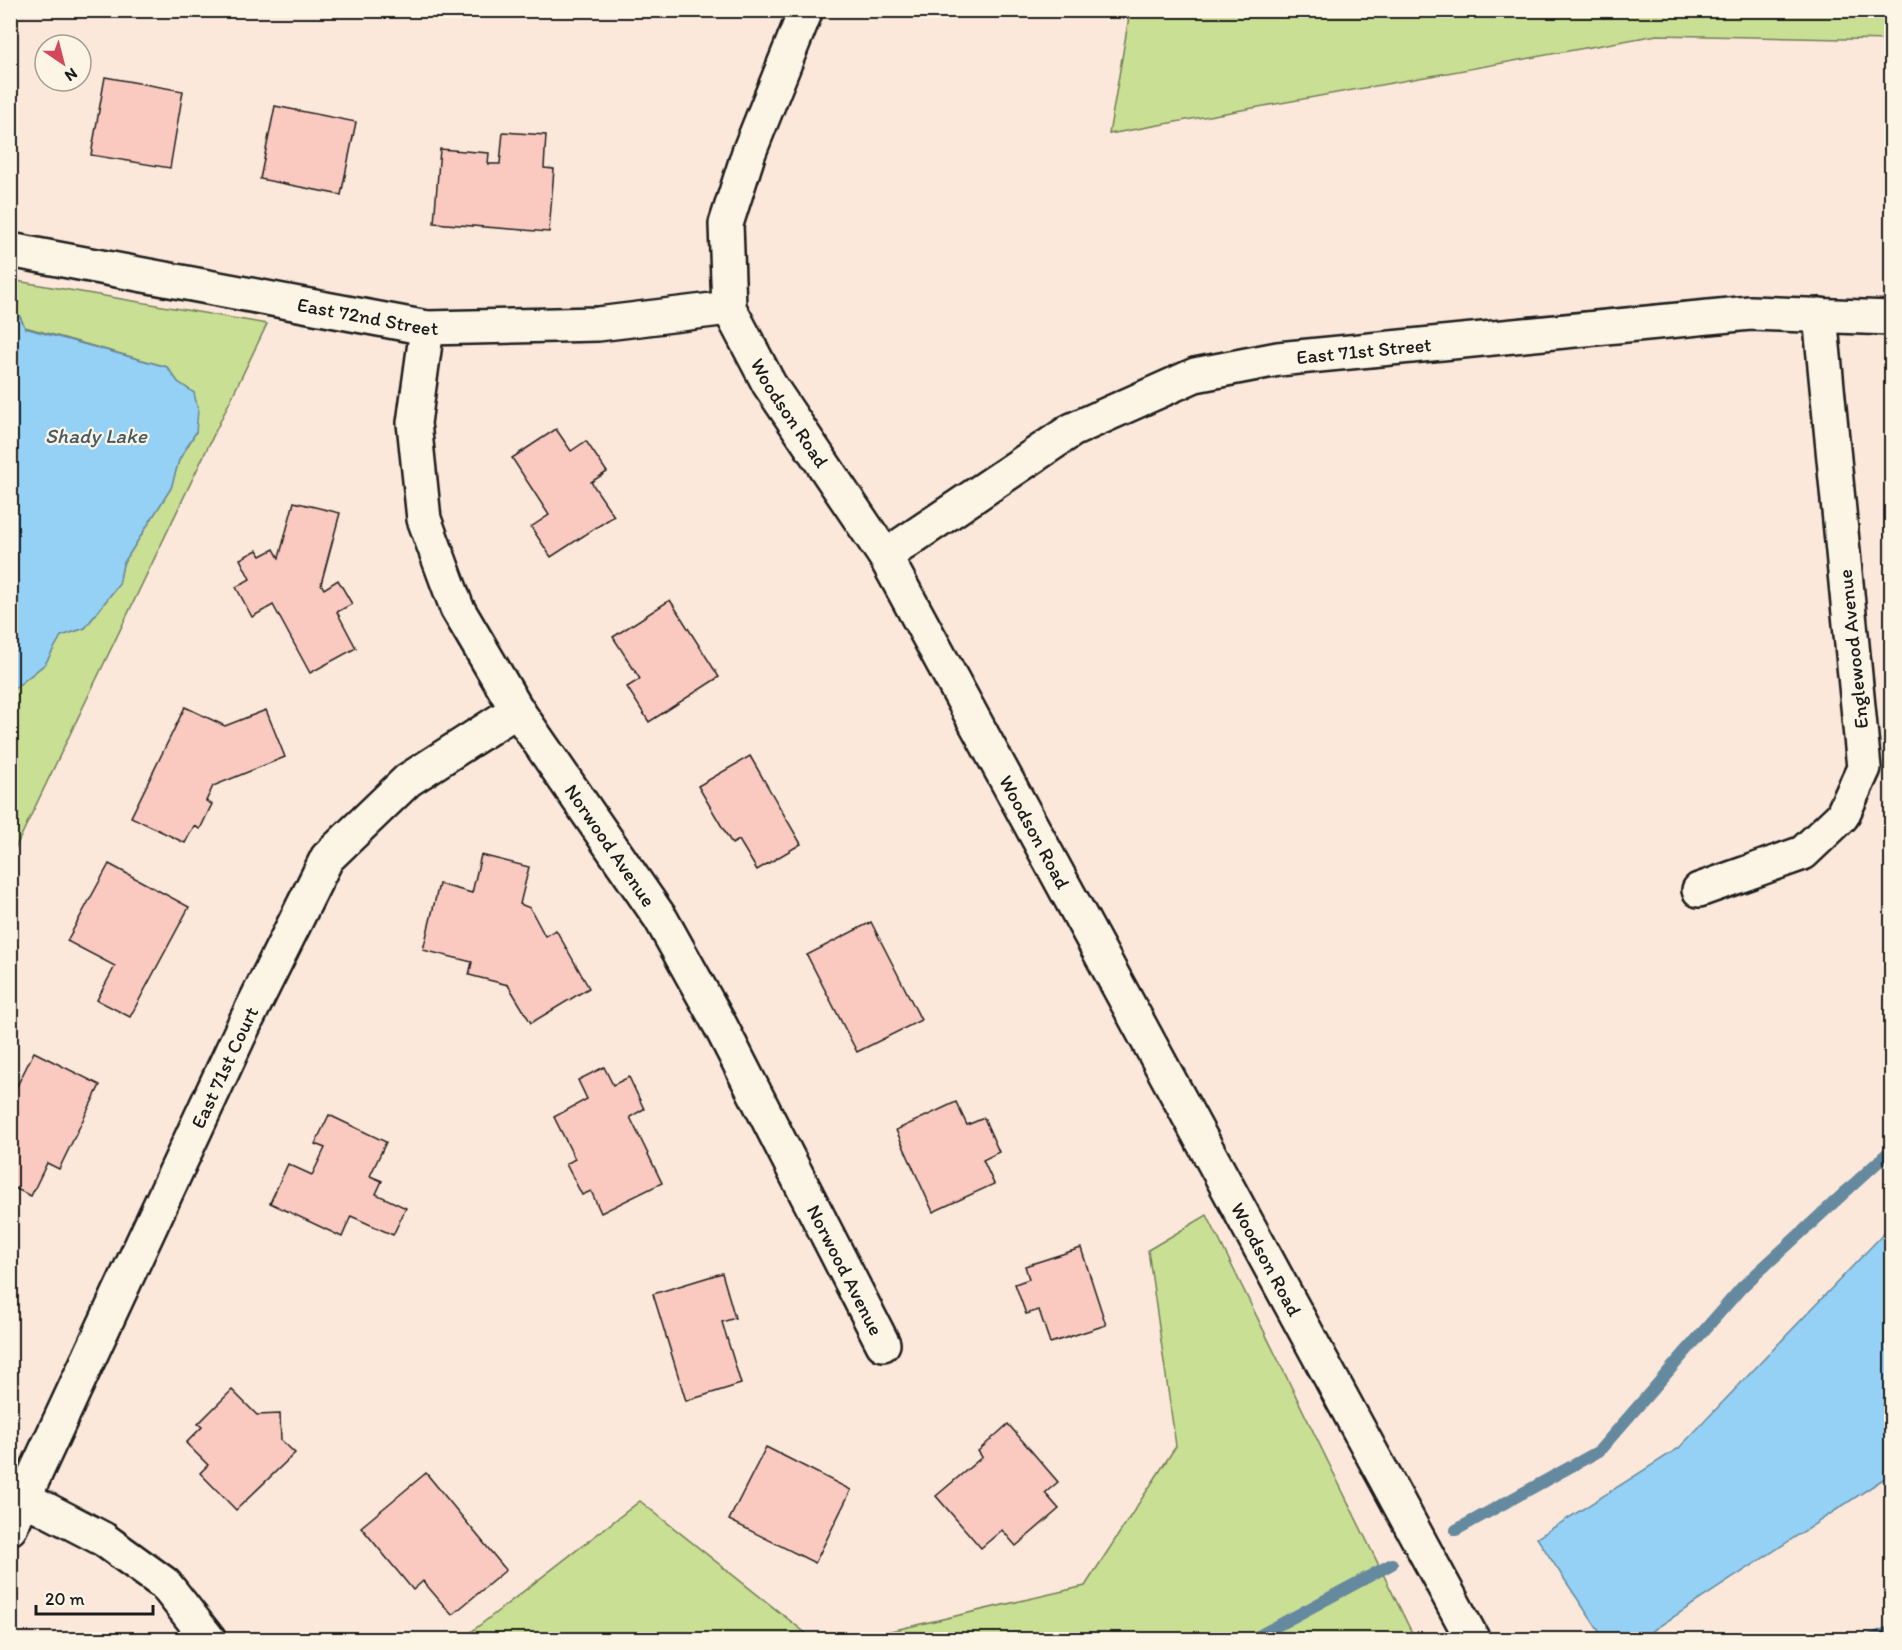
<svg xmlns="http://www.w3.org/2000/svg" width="1902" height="1650" font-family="Itim,sans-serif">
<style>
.green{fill:#c9df94;stroke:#727e58;stroke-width:1.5}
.water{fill:#95d1f5;stroke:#65899e;stroke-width:1.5}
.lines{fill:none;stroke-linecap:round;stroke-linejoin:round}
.stream{stroke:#65899e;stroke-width:12}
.building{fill:#facac1;stroke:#1c1c1c;stroke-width:1.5}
.minor-casing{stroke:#1c1c1c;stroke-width:38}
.minor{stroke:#fcf5e5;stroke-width:33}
.labels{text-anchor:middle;stroke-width:4.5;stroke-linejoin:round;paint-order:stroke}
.street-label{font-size:20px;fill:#1c1c1c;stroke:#fcf5e5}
.water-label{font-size:21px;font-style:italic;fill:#465b68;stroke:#fcf5e5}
</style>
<rect width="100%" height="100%" fill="#fbe8da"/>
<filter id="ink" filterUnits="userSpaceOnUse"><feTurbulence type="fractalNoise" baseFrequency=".0167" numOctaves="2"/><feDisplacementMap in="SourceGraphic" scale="12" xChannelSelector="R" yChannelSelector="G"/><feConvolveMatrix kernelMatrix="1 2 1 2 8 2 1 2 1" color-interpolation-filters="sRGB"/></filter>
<g filter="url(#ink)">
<g class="green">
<polygon points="1130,11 1891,10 1892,40 1657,35 1109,134"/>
<polygon points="11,280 267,324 11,857 11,691 45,664 61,636 85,628 119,584 123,564 171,488 179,460 196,432 194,393 178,382 167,367 25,327 19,315 11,313"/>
<polygon points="1207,1215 1415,1639 856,1639 1085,1586 1176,1446 1148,1250"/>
<polygon points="640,1501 813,1639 462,1639"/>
</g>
<g class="water">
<polygon points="11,313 19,315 25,328 167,367 178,382 194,393 198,410 196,432 179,460 171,488 123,564 119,584 85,628 61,636 45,664 11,691"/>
<polygon points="1891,1226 1891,1474 1640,1639 1604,1639 1537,1538 1679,1448"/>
</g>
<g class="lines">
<g class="stream">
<polyline points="1456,1530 1599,1451 1742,1287 1892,1149"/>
<polyline points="1251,1640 1392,1564"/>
<polyline points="1869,1640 1892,1631"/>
</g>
</g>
<g class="building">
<polygon points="105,77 183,91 170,168 91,155"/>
<polygon points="275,106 356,122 341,195 260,179"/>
<polygon points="503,132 546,135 544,168 554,169 549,232 434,223 440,149 489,153 488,164 500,164"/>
<polygon points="556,429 571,451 586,441 607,472 591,482 614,516 551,557 531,527 549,515 512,458"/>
<polygon points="294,502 340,513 321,584 324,589 338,580 352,604 337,612 356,648 310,673 273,605 252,617 236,587 250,579 240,559 257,550 261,556 274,549 279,558"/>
<polygon points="670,600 719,677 649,722 627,687 640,679 613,637"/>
<polygon points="185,707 225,726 266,710 285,757 213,786 206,801 212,804 200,829 194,826 185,843 131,817"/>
<polygon points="750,756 801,844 757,870 739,840 732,844 698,786"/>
<polygon points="481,855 529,867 520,904 530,908 545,936 556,930 589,988 531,1023 508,985 469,975 472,962 423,950 439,884 472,893"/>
<polygon points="109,864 189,907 130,1017 97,1000 115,966 67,941"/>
<polygon points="871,922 921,1020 857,1052 807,955"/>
<polygon points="34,1052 100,1085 59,1169 47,1163 31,1196 10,1186 10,1100"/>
<polygon points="604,1067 613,1085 629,1077 644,1109 630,1117 662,1183 601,1213 591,1191 582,1195 566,1164 575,1159 554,1117 587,1099 578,1080"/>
<polygon points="956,1102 967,1125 984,1118 999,1152 983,1160 994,1184 933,1212 896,1130"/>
<polygon points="329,1115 386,1142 370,1176 382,1181 376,1194 406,1208 393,1235 351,1216 342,1237 270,1203 288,1164 312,1175 325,1148 315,1144"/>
<polygon points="1081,1248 1106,1325 1050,1343 1039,1310 1026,1314 1015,1284 1029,1279 1025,1266"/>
<polygon points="722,1273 735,1318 722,1322 741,1384 686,1401 653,1294"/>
<polygon points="232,1390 257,1415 280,1414 281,1440 295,1453 236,1510 200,1473 208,1465 186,1443 202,1427 198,1424"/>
<polygon points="1008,1424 1058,1482 1045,1493 1059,1509 1016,1546 1002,1530 981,1548 936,1496 982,1457 978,1451"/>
<polygon points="766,1447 851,1490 815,1563 729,1520"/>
<polygon points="426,1473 506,1570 452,1615 423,1581 413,1590 361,1527"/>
</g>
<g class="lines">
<g class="minor-casing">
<g id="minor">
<path id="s1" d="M806 10 749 152 726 224 729 308 769 384 885 556 1473 1640"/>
<path id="s2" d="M10 250 427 328 598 324 729 308"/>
<path id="s3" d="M427 328 414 423 424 519 457 608 517 710 661 919 720 1025 883 1344"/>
<path id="s4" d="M885 556 1072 430 1195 375 1278 359 1750 313 1892 318"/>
<polyline points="1699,890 1803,853 1842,816 1864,768 1820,315"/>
<polyline points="24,1498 103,1539 165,1584 209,1640"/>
<path id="s5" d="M10 1528 244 1025 327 858 408 780 517 710"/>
</g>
</g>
<use href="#minor" class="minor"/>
</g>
</g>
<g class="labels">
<g class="street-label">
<text dy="7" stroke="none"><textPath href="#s2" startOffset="364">East 72nd Street</textPath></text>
<text dy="7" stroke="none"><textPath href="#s4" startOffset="531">East 71st Street</textPath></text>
<text dy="7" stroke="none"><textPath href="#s1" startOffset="434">Woodson Road</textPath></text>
<text transform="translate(1853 649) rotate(-96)" y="7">Englewood Avenue</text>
<text dy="7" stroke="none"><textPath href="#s1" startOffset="920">Woodson Road</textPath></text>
<text dy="7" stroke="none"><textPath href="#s3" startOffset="570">Norwood Avenue</textPath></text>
<text dy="7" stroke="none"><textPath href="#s5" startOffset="508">East 71st Court</textPath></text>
<text dy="7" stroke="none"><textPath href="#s1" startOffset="1406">Woodson Road</textPath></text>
<text dy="7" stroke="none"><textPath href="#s3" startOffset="1056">Norwood Avenue</textPath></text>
</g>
<g class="water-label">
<text x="96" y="443">Shady Lake</text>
</g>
</g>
<rect width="1902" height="1650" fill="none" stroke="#fcf5e5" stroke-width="36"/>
<rect x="18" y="18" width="1866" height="1614" fill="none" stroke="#1c1c1c" stroke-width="2" filter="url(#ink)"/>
<g transform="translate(63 63) rotate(145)"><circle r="28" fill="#fcf5e5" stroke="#a29e95" stroke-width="1.5"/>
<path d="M0-4.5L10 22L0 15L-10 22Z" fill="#d1495b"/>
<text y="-9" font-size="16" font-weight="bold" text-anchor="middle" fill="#1c1c1c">N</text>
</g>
<path d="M36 1605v9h117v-9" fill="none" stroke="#1c1c1c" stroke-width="3"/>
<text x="45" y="1605" font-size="18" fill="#1c1c1c" stroke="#fcf5e5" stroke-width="4.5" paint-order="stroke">20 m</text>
</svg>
